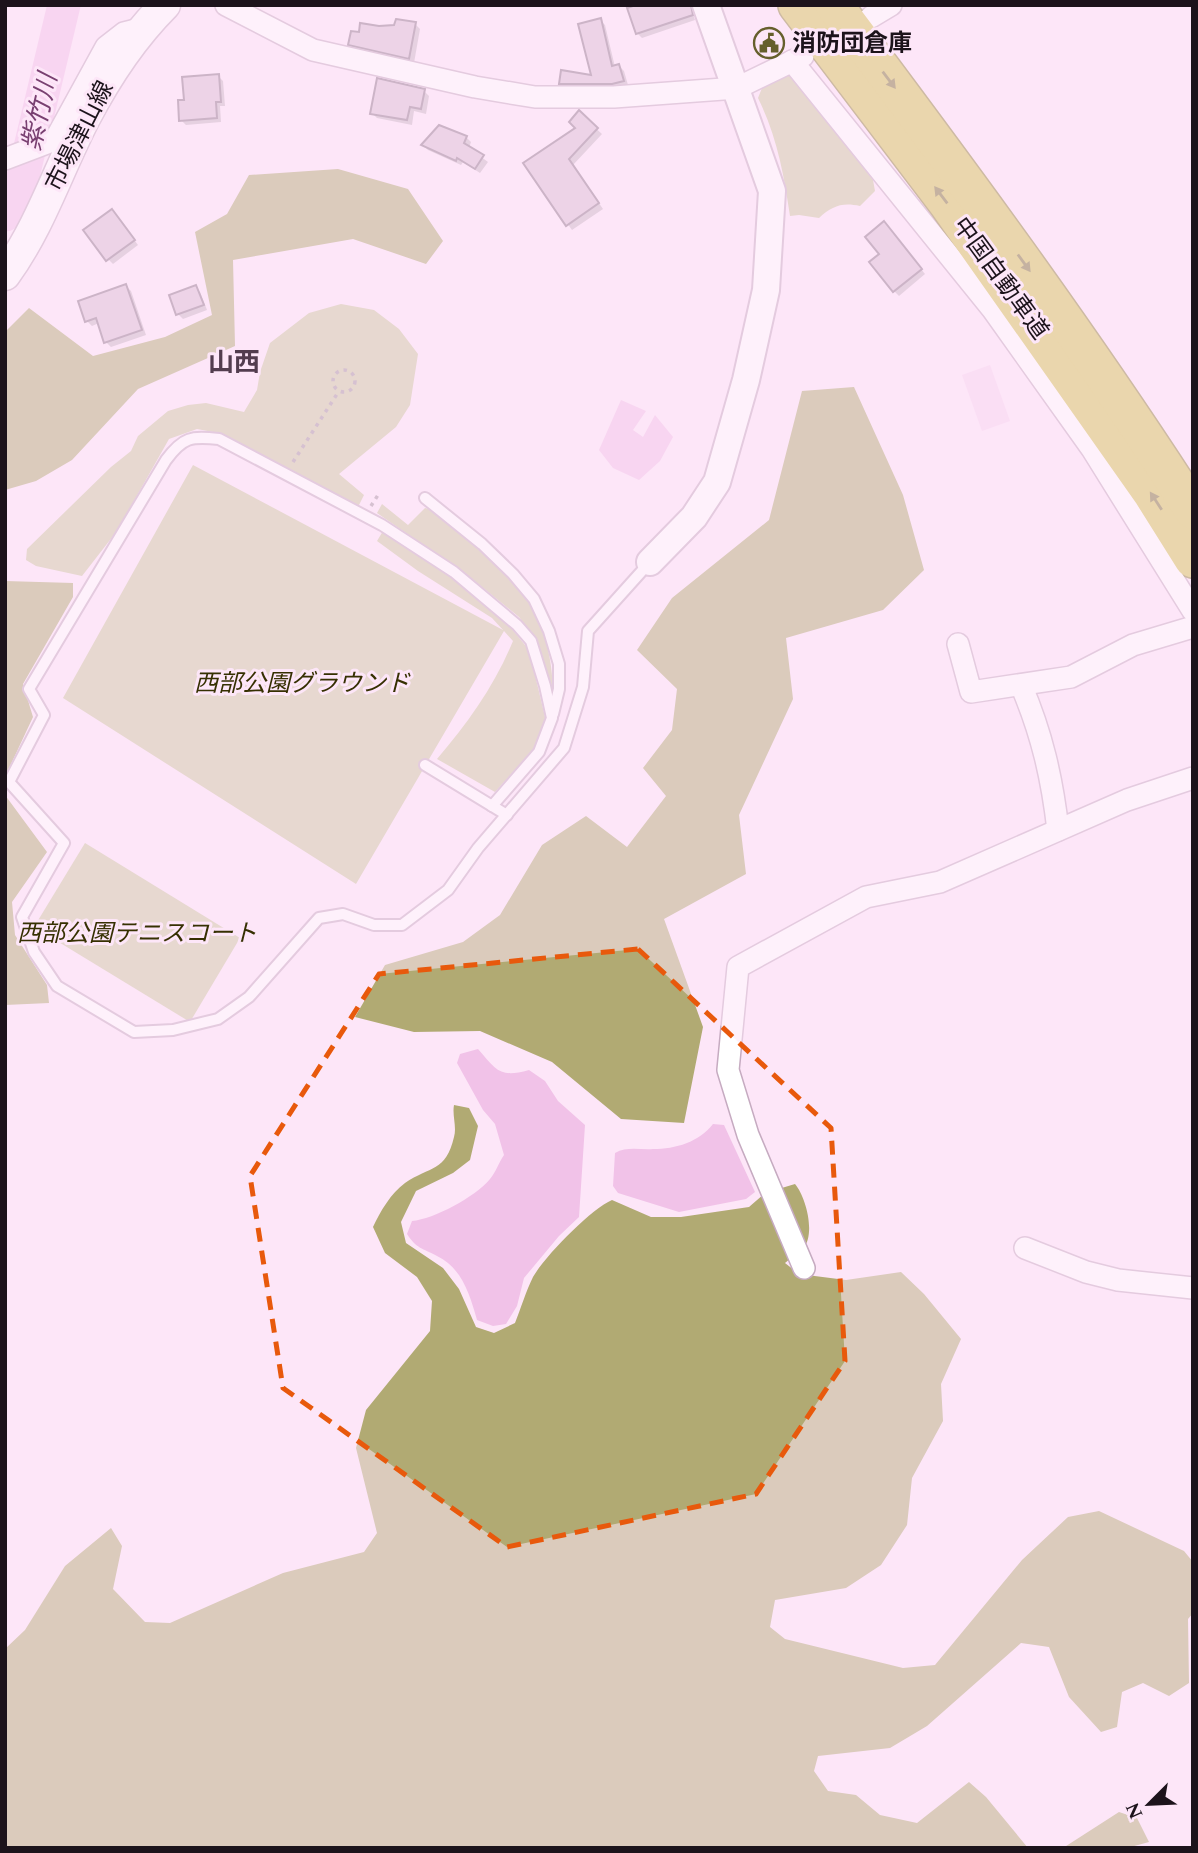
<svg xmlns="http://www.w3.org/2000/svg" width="1198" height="1853" font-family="Spectral,'Noto Sans JP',serif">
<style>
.built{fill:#f7d4f0}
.green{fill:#ccc7a0}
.forest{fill:#b1aa73}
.water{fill:#f1c2e8}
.shadow{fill:#0003}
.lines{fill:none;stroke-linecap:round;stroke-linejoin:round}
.river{stroke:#f1c2e8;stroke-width:33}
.building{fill:#d9bdd3;stroke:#91788d;stroke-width:2}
.service-casing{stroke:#c6abc1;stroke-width:14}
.minor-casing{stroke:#c6abc1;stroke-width:24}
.tertiary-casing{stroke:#c6abc1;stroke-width:30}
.secondary-casing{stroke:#c6abc1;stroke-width:33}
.motorway-casing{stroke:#93853f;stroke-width:40}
.path{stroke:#a694a3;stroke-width:3.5;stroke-dasharray:3.5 5;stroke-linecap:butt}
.service{stroke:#fff;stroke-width:10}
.minor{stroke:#fff;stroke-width:21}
.tertiary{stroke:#fff;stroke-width:26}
.secondary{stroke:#fff;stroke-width:30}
.motorway{stroke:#d3c352;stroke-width:37}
.oneway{fill:#817439}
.marked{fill:none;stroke:#e8590c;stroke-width:5;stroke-dasharray:14 9;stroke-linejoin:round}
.labels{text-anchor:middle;stroke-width:6;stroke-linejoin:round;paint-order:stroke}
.poi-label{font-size:24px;font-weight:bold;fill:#1c131b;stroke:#fde6f8;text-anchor:start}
.street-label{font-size:24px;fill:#1c131b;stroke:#fde6f8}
.park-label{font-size:24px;font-style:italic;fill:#363002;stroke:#fde6f8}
.water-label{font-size:26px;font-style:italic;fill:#794071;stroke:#fde6f8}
.neighbourhood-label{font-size:26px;font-weight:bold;fill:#533d4f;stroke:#fde6f8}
</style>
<rect width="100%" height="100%" fill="#fde6f8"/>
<polygon class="built" points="990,365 1010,421 982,431 962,375"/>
<g class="green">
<path d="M784 74 793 76 873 180 875 191 860 206C842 202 832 206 819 218L799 215 790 216C784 175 777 136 758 98L762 88Z"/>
<polygon points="341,304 374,310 399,329 418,354 410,405 396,427 339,474 364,495 358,507 213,432 197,429 169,439 117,531 82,576 36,566 26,560 27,549 111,467 131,451 138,436 168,411 188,405 206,403 244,412 257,390 260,372 270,343 309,313"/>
<path d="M193 465 503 630 492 618 418 571 377 541 383 531 457 579 512 629 529 650 546 721 535 748 495 792 437 759C468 723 495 685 513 641L504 631 356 884 63 698Z"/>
<path d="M382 504 408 525 425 508C438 511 444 521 455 529 467 539 477 547 488 558 495 566 504 572 512 580 542 611 553 654 553 696L541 655 533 635 519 617 471 578 377 513Z"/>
<polygon points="85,843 240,938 190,1022 34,927"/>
</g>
<g class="forest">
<polygon points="338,169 408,189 443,241 426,264 353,239 233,260 235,346 138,389 72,460 36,481 5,490 5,332 29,308 93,356 165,337 212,315 195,232 227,214 249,175"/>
<polygon points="854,387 903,495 924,570 883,610 786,638 793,699 739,815 746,874 664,919 703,1027 684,1123 621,1119 552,1062 480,1031 414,1032 355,1017 385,965 463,942 500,915 542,845 586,816 627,847 666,796 643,768 672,730 677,689 637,650 672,598 769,520 802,391"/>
<polygon points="5,581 73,583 73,597 23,684 33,717 5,777"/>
<polygon points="5,795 47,852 12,902 15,935 47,985 49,1003 5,1005"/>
<path d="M454 1105 469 1108 478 1126 470 1160 453 1173 416 1191 401 1222 406 1243 443 1268 459 1289 476 1327 494 1333 515 1323C521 1308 526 1291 533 1277 545 1256 591 1209 612 1200L651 1217H681L749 1207 765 1193 795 1184C806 1197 816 1234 803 1249 798 1254 790 1258 785 1263L799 1274 846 1280 901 1272 924 1294 961 1339 941 1384 943 1421 912 1478 907 1525 881 1565 846 1588 775 1600 770 1627 785 1639 903 1668 935 1665 1022 1560 1068 1517 1099 1511 1184 1551 1193 1562V1613L1188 1619 1189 1683 1169 1696 1143 1683 1122 1692 1117 1727 1101 1732 1069 1697 1049 1647 1021 1643 927 1726 890 1748 818 1756 814 1771 828 1791 856 1795 880 1815 917 1823 969 1782 986 1797 1028 1848H5V1649L25 1630 65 1566 111 1528 122 1546 113 1589 145 1622 170 1623 283 1573 364 1552 377 1533 356 1448 366 1410 430 1331 432 1301 417 1277 385 1253 373 1227C380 1212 391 1193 405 1183 430 1166 446 1172 454 1137 457 1127 452 1115 454 1105Z"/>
<polygon points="1119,1812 1137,1818 1149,1842 1127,1848 1063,1848"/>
</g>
<g class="water">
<polygon points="621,400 646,411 633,430 643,437 655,415 673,437 660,461 639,480 613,468 599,450"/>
<path d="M478 1049C497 1071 500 1078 529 1070L545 1081 558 1101 585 1125 579 1217 559 1236 524 1278 517 1306 506 1324 493 1326 477 1320C470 1295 462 1268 437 1256 422 1248 417 1249 407 1234L412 1221C434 1219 475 1197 490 1179 496 1172 499 1162 504 1155L495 1124 483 1110 457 1063 460 1054Z"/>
<path d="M713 1124 724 1125 755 1192 746 1199 679 1212 618 1193 613 1186 615 1153C627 1146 640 1150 653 1149 676 1149 699 1142 713 1124Z"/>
</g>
<g class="shadow">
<polygon points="626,5 690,5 695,20 642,38 637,33"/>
<polygon points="600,20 605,25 615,67 619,66 624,71 628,85 618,88 566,88 561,83 593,77"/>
<polygon points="415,24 420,29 414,63 355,49 350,44 360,34 379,28"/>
<polygon points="218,76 223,81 225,106 220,106 221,122 186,125 181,120 186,101"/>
<polygon points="424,91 429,96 426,114 414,111 412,125 377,118 372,113"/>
<polygon points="579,113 602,134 573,165 603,209 572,230 525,164 577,128"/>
<polygon points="466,137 471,142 469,148 488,162 480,173 463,162 461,165 428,150 423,145"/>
<polygon points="116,216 138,245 113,264 108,259"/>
<polygon points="889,229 925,274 899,296 894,291 881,255"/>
<polygon points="126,286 131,291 146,335 111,347 106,342 99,323 92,326 87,321"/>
<polygon points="195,287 200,292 207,310 183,319 178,314"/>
</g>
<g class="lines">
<polyline class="river" points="5,215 10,212 21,185 64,5"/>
</g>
<g class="building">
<polygon points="636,5 691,5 693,15 636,34 627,8"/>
<polygon points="601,18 612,66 619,64 624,81 612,84 559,84 561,70 591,75 578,24"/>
<polygon points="396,19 416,22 409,59 348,45 351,31 359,32 360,23 379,26 394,25"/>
<polygon points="219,74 221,102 216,102 217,118 179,121 178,100 184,100 182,77"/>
<polygon points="377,78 425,89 421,109 410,107 407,120 370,114"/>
<polygon points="579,110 598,128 569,159 599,203 566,226 523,163 575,128 569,122"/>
<polygon points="439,125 467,136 464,143 484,155 475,169 457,158 456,161 421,145"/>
<polygon points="112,209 135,240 106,261 83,230"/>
<polygon points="884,221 922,269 893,292 869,262 879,254 865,237"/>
<polygon points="126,284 142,330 104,343 96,318 85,322 78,301"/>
<polygon points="196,285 204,305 176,315 169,295"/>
</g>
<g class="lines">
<g class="service-casing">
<g id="service">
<polyline points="425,498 482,544 513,574 534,599 549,631 559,664 559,689 553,714"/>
<polyline points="425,765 507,815"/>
<path d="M492 806 539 752 552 718 545 686 531 641 517 625 454 572 382 525 219 439C191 436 183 437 166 460L29 689 44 715 9 782 64 843 22 917 34 952 57 986 134 1032 173 1030 218 1019 249 997 319 918 343 914 374 925H402L448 890 478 848 564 748 583 687 588 631 650 562"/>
</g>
</g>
<g class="minor-casing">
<g id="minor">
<polyline points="226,5 313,50 475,87 535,97 614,97 737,88 803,56"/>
<polyline points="871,17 891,5"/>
<polyline points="792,61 993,310 1092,449 1193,611"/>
<polyline points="5,159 55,140 106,47 124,33 140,29"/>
<polyline points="958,644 971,692 1071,677 1133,645 1193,627"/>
<path d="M1021 685C1042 734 1052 778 1058 830"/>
<polyline points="1025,1248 1086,1272 1118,1280 1193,1288"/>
<polyline points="804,1268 748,1135 728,1070 738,967 866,897 940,882 1127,800 1193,778"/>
</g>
</g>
<g class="tertiary-casing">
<polyline id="tertiary" points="650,562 694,517 717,482 746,380 766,290 772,191 706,5"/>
</g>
<g class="secondary-casing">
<path id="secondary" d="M5 275C40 227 58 170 85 118 107 76 132 38 165 5"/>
</g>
<g class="motorway-casing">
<g id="motorway">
<polyline points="797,5 948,204 1151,492 1193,559"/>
<path d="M834 5C958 170 1081 336 1193 510"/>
</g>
</g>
<g class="path">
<circle cx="344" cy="381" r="11"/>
<polyline points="293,462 339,391"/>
<polyline points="371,506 378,495"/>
</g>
<use href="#service" class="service"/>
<use href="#minor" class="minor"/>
<use href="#tertiary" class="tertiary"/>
<use href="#secondary" class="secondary"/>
<use href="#motorway" class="motorway"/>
</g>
<defs><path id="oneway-solid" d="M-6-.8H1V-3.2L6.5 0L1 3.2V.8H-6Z" transform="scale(1.75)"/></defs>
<g class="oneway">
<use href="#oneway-solid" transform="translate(889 80) rotate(53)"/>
<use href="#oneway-solid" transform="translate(941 195) rotate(-127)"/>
<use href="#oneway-solid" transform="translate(1024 263) rotate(54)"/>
<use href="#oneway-solid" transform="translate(1156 501) rotate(-123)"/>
</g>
<path d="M0 0H1198V1853H0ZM638 949 831 1128 845 1361 756 1494 507 1547 283 1388 250 1176 379 974Z" fill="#fde6f8" fill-opacity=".55" fill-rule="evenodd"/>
<path class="marked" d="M638 949 831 1128 845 1361 756 1494 507 1547 283 1388 250 1176 379 974Z"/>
<defs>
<g id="civic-ring" transform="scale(1.575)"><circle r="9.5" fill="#fde6f8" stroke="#665f2c" stroke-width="1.5"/><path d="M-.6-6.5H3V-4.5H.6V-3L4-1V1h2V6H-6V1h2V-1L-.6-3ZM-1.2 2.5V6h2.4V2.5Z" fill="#665f2c"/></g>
</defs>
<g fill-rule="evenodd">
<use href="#civic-ring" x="769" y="43"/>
</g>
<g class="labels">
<g class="poi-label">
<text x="792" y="51">消防団倉庫</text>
</g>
<g class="street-label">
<text transform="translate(79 136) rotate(-63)" y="8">市場津山線</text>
<text transform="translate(1001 278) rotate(54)" y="8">中国自動車道</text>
</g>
<g class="park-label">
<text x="302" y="691">西部公園グラウンド</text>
<text x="137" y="941">西部公園テニスコート</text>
</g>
<g class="water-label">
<text transform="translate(39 112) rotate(-77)" y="9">紫竹川</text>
</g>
<g class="neighbourhood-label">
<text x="234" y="371">山西</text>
</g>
</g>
<rect width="1198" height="1853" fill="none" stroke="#1c131b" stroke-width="14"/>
<g transform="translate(1149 1804) rotate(246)" stroke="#fde6f8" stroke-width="5" paint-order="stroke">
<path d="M0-5L12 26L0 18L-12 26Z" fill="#1c131b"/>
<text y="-10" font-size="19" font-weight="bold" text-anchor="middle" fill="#1c131b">N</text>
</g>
</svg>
